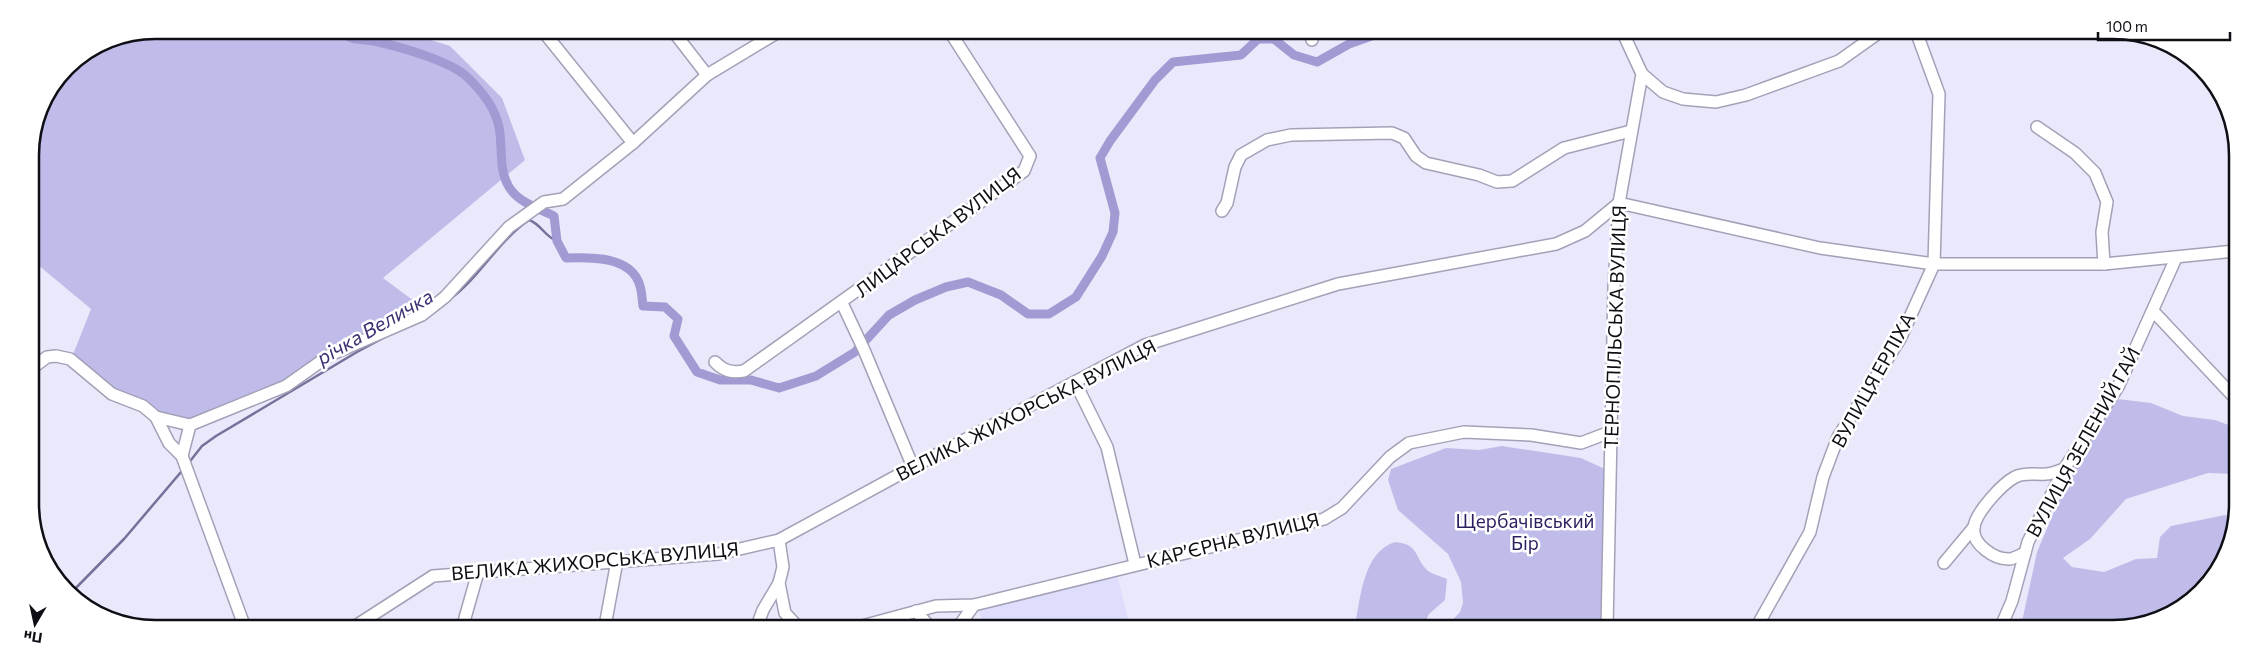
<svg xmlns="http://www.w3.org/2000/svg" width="2268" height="659" font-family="Commissioner,sans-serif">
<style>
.built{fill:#dfddfc}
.green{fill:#c0bcea}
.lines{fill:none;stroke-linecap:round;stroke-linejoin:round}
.stream{stroke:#74719a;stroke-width:2.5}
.canal{stroke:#a09bd3;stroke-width:9}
.minor-casing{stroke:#a3a1b7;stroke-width:14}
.minor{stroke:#fff;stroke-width:11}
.labels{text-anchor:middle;stroke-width:5;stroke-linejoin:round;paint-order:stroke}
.street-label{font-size:19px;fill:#0e0e15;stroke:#fff}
.park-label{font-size:19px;fill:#2d1e60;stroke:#fff}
.water-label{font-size:20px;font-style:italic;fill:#3d3073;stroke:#fff}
.rim{fill:none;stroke:#0e0e15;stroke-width:2.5}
</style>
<rect width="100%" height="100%" fill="#eae9fb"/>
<polygon class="built" points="1117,574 1130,627 985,627 978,609"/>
<g class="green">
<polygon points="155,30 402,31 450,46 502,98 525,160 383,278 414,301 415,311 388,319 385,328 353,342 345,337 324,357 286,386 195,423 156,417 128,401 72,357 91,309 31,259 30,147 40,107 67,66 107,39"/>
<polygon points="2117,399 2151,403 2183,416 2215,420 2234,427 2234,474 2208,473 2126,499 2090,539 2063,558 2072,567 2104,572 2136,559 2157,558 2160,537 2171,526 2225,515 2234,517 2234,536 2195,598 2161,620 2121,629 2017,629 2023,617 2037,552 2068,479 2093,433"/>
<polygon points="1502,446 1581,458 1605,469 1604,628 1446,627 1460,612 1463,603 1461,582 1448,554 1398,510 1388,480 1391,469 1446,448 1479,450"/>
<path d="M1395 542C1418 544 1414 555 1426 569 1430 574 1441 576 1447 579L1445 600 1429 614 1424 624 1427 627H1352L1355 624C1361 597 1363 552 1395 542Z"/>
<polygon points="1275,619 1286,621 1289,627 1242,627 1254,622"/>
</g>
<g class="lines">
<g class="stream">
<path d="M450 299C480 277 498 241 529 220 541 224 545 237 557 241"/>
<polyline points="191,460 202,446 216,436 357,352 387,336"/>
<polyline points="70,594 124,539 181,472"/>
</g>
<path class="canal" d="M339 30C356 44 359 37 378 42 401 47 449 61 466 76 481 90 495 107 499 127 503 146 498 169 509 187 518 202 539 209 554 216L557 241 566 258C591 257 632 256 640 286 642 292 642 300 643 306L665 307 678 319 674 336 697 372 720 380H751L779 388 816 376 855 352 889 315 915 300 946 287 968 282 1001 295 1028 314H1049L1076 297 1102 256 1113 232 1115 213 1100 158 1110 141 1155 80 1173 62 1241 55 1258 39H1274L1294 55 1317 62 1349 44 1380 33"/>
<g class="minor-casing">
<g id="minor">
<polyline points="543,31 633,143"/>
<polyline points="673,31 707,75"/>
<polyline points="1310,32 1312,40"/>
<polyline points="1642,74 1663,92 1683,99 1716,102 1746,95 1839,61 1877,34"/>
<polyline points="2037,127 2075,153 2095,173 2107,202 2102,232 2104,264"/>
<polyline points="1222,211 1227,203 1235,167 1241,155 1267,140 1291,135 1392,133 1404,138 1416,156 1426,163 1479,175 1497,182 1512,181 1564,148 1631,131"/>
<polyline points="842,303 864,350 913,467"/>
<polyline points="2153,311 2234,397"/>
<path d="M715 362C724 371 731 373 744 371L1024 171 1030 156 950 32"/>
<polyline points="31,369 47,357 56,356 70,359 112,394 143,406 156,417 169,443 182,456 244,625"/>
<polyline points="1075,382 1107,447 1135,564"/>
<polyline points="156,417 190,425"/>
<polyline points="182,456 190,425 286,386 330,355 422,315 445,297 509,227 544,202 563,199 633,143 707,75 780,31"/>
<polyline points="779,540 783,567 779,583 785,613 797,626"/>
<path d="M2025 553C2020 555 2015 558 2010 559 1995 560 1971 544 1974 527 1976 512 2002 484 2015 477 2025 472 2035 475 2046 474 2052 474 2058 471 2064 469"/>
<polyline points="1944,563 1974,527"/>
<polyline points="916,611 929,626"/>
<polyline points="357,625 433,576 718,554 779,540 913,467 1145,345 1338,284 1556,244 1585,231 1619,203 1820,248 1934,264 2104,264 2235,251"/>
<polyline points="463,625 478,572"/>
<polyline points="605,626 617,561"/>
<polyline points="757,626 763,610 779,583"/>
<polyline points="862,626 936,606 974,605 1324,519 1342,508 1390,457 1409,443 1464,432 1531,435 1581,443 1610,432"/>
<polyline points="959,626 974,605"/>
<polyline points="1607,628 1614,287 1619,203 1642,74 1623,33"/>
<polyline points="1756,628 1810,532 1823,477 1838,437 1900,339 1934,264 1939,94 1917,34"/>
<polyline points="2000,629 2012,601 2028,542 2064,469 2118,387 2176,258"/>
</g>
</g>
<use href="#minor" class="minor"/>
</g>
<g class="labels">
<g class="street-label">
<text transform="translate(938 232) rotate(-37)" y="7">ЛИЦАРСЬКА ВУЛИЦЯ</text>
<text transform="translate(1615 327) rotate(-88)" y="7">ТЕРНОПІЛЬСЬКА ВУЛИЦЯ</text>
<text transform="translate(1873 380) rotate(-61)" y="7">ВУЛИЦЯ ЕРЛІХА</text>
<text transform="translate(1026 410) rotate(-27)" y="7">ВЕЛИКА ЖИХОРСЬКА ВУЛИЦЯ</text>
<text transform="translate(2083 442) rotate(-61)" y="7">ВУЛИЦЯ ЗЕЛЕНИЙ ГАЙ</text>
<text transform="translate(1233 540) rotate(-14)" y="7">КАР’ЄРНА ВУЛИЦЯ</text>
<text transform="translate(595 561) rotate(-5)" y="7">ВЕЛИКА ЖИХОРСЬКА ВУЛИЦЯ</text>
</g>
<g class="park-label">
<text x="1525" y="528">Щербачівський<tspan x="1525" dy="22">Бір</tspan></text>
</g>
<g class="water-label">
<text transform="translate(375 327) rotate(-30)" y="7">річка Величка</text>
</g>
</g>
<path d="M0 0H2268V659H0ZM155 39H2113A116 116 0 0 1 2229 155V504A116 116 0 0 1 2113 620H155A116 116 0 0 1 39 504V155A116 116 0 0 1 155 39Z" fill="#fff" fill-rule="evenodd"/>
<path class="rim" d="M155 39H2113A116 116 0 0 1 2229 155V504A116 116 0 0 1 2113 620H155A116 116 0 0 1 39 504V155A116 116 0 0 1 155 39Z"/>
<g transform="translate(35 624) rotate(189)" stroke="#ffffff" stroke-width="4" paint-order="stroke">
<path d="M0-4L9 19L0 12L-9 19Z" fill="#0e0e15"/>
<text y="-8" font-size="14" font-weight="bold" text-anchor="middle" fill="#0e0e15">Пн</text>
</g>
<path d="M2098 32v8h132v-8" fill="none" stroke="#0e0e15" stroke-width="2.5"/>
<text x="2106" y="32" font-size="15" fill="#0e0e15" stroke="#ffffff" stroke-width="4" paint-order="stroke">100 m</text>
</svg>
